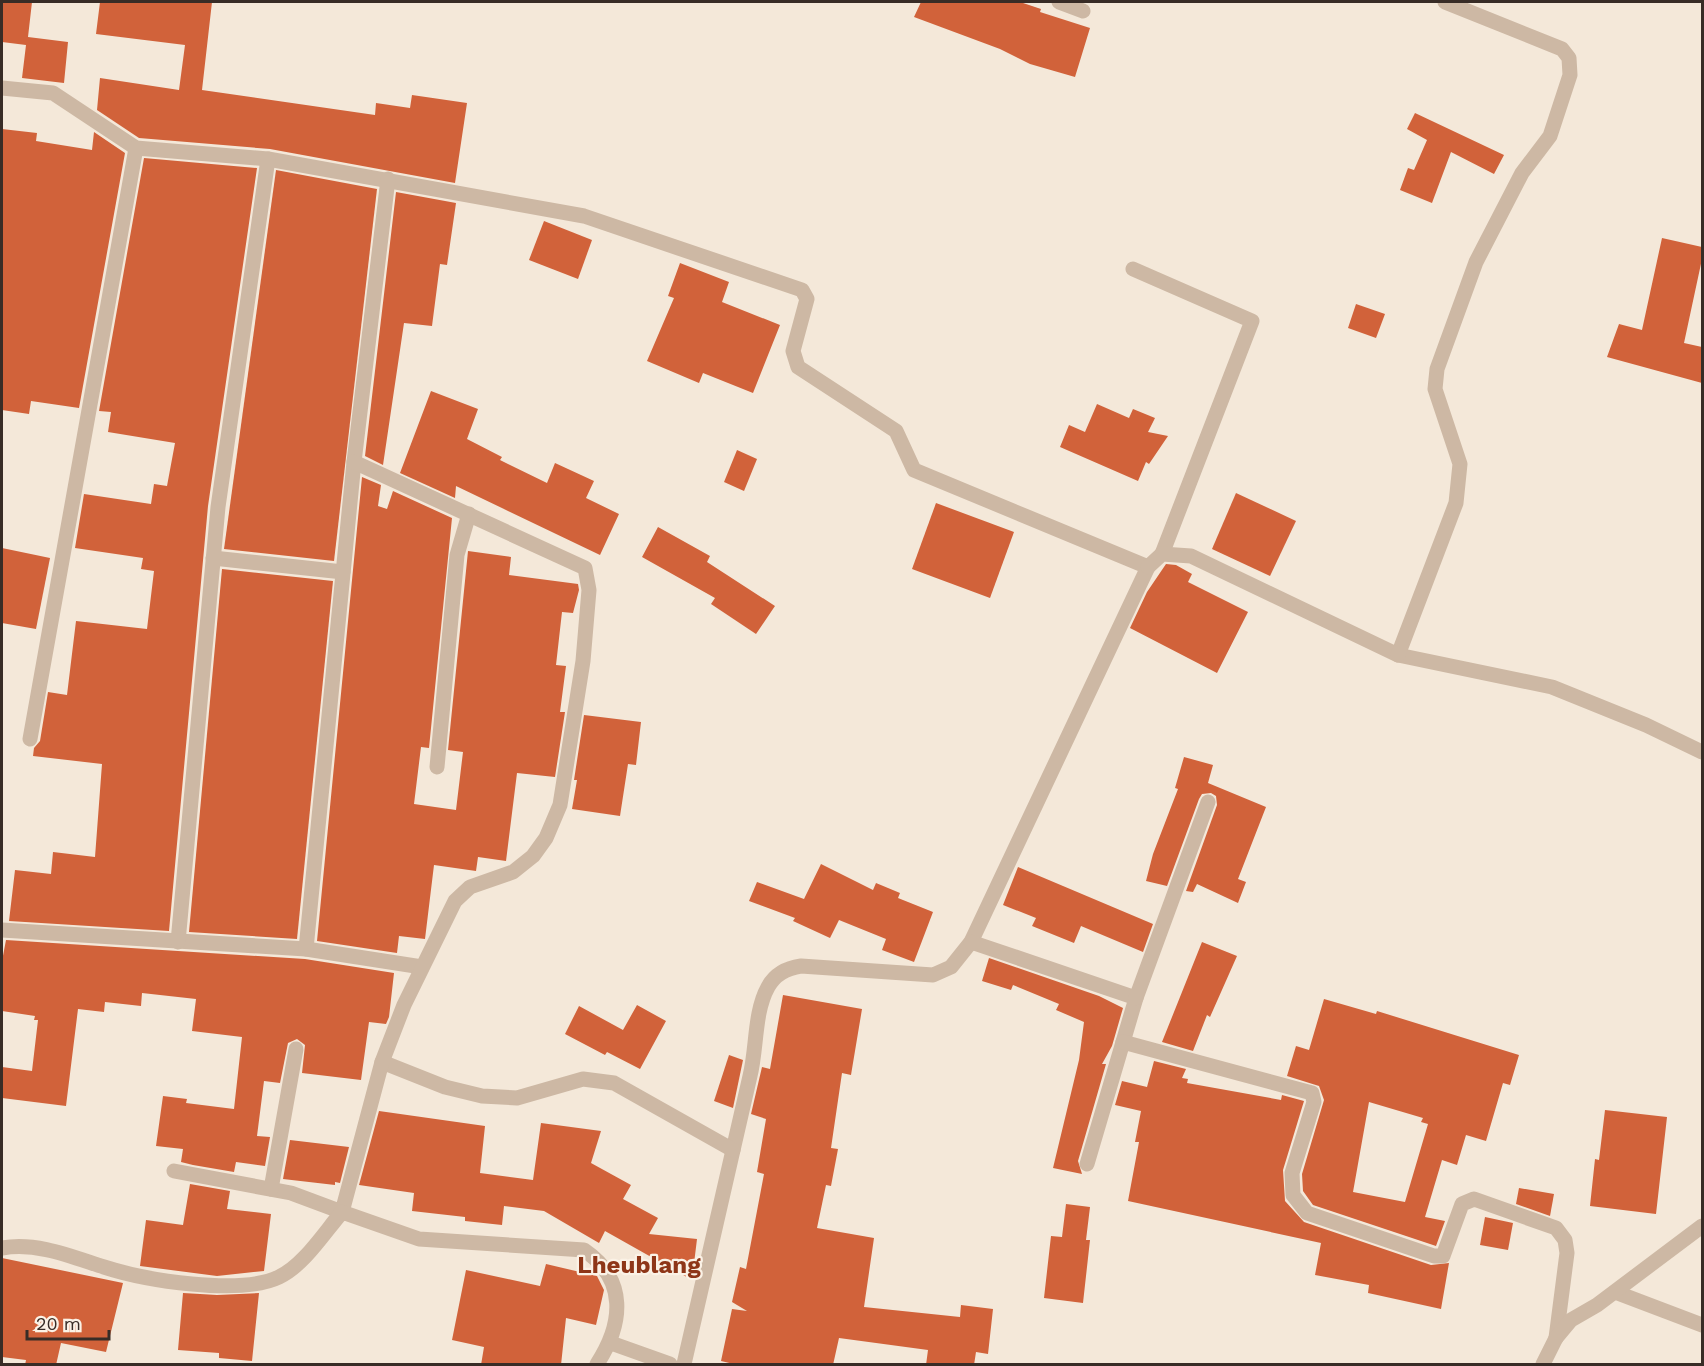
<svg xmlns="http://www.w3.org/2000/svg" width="1704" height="1366" font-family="'Work Sans',sans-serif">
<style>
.building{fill:#d1623a;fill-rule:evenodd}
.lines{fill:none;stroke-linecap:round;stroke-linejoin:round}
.minor{stroke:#cdb8a4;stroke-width:15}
.labels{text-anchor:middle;stroke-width:4.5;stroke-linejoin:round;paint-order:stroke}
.quarter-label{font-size:24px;font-weight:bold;fill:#8e3618;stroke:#fbf2e6}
</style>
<rect width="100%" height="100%" fill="#f4e8d9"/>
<g class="building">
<polygon points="2,2 32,2 28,37 68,42 64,83 22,78 26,45 2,42"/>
<polygon points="100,2 212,2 202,90 375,115 376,103 410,108 412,95 467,103 455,183 270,149 139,138 97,110 100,78 179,90 185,45 96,34"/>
<polygon points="921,2 1020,2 1041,9 1040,12 1090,28 1075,77 1030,64 1000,49 914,17"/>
<polygon points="1415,113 1504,155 1494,174 1451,152 1432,203 1400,190 1408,168 1414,170 1427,140 1407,129"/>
<polygon points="2,129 37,133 36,141 92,150 94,132 125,153 79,408 31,401 29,414 2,410"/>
<polygon points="144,158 257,168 208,506 169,931 9,921 15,870 51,874 53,852 95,857 102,764 33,756 34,748 40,741 48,692 67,695 76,621 147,629 154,571 141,569 143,558 75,548 84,494 151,504 154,484 167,486 175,443 108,432 111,412 99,411"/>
<polygon points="276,170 377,189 334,561 224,549"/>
<polygon points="396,192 456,203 447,265 440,264 432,326 404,323 383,465 365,456"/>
<polygon points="544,221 592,240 578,279 529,260"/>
<polygon points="1662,238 1702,247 1702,259 1684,343 1702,347 1702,383 1607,357 1619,324 1642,330"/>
<polygon points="680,263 729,282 722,302 780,325 753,393 703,373 699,383 647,361 674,298 668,296"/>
<polygon points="1356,304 1385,314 1376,338 1348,328"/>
<polygon points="431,391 478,409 467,439 502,457 500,460 547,483 555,463 594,481 586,498 619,514 600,555 456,486 455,498 400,473"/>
<polygon points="1097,404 1129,418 1133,409 1155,418 1148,432 1168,436 1149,464 1146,462 1138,481 1060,447 1069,425 1085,432"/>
<polygon points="737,450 757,459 744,491 724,482"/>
<polygon points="362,477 381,485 378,506 387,509 393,491 452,518 429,748 421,747 414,804 456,810 463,752 448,750 468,551 511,557 509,575 578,584 579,590 573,613 562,612 556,665 566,666 560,712 565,712 555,777 517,773 506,861 478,857 476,871 434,865 425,939 399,936 397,953 317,941"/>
<polygon points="1236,493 1296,521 1270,576 1212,549"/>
<polygon points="936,503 1014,532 990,598 912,569"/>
<polygon points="658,527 710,556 707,562 775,606 756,634 711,604 715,598 642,557"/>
<polygon points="2,548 50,558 36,629 2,623"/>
<polygon points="1166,564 1176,565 1192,574 1188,582 1248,612 1217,673 1130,628 1147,592"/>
<polygon points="222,569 333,581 297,939 189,932"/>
<polygon points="584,715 641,722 636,765 628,764 620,816 572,809 577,780 574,780"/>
<polygon points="1184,757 1213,765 1208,783 1266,807 1238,879 1246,882 1238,903 1197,884 1193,892 1186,891 1217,805 1216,796 1211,793 1202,794 1199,799 1167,886 1146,881 1153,854 1178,789 1175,788"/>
<polygon points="821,864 873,890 876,883 900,893 898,898 933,912 914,962 882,950 886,939 839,920 830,938 793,921 795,918 749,901 757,882 804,899"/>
<polygon points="1018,867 1153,924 1143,952 1081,926 1074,943 1032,926 1036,918 1003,905"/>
<polygon points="6,940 305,959 394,973 389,1017 386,1024 369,1022 361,1080 302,1073 305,1045 297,1039 288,1043 280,1083 264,1081 257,1136 270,1137 265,1166 236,1162 234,1172 193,1165 181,1162 183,1149 156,1146 163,1096 187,1099 186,1103 234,1109 242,1037 192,1031 196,999 142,993 141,1006 105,1002 104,1012 78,1009 66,1106 2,1098 2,1067 32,1071 38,1020 34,1020 35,1016 2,1011 2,961"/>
<polygon points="1202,942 1237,956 1210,1017 1207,1015 1193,1051 1162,1042"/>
<polygon points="989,958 1099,996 1123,1008 1112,1046 1102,1064 1106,1064 1078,1161 1082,1174 1053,1168 1079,1060 1084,1022 1056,1010 1059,1004 1013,985 1011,990 982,981"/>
<polygon points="783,995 862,1009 851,1075 842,1073 831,1148 838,1149 831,1186 826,1185 817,1228 874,1238 864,1307 960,1317 961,1305 993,1309 988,1354 976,1352 974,1365 926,1365 928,1350 839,1338 833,1365 738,1365 721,1361 732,1309 747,1311 732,1302 740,1267 746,1269 764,1174 757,1172 766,1119 751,1114 762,1067 770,1069"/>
<path d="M1324 999 1376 1014 1377 1011 1519 1055 1510 1085 1503 1083 1486 1141 1466 1135 1457 1165 1442 1160 1425 1217 1445 1221 1436 1246 1313 1205 1303 1191 1302 1174 1324 1100 1319 1086 1287 1076 1296 1046 1309 1050ZM1369 1102 1423 1118 1421 1122 1428 1124 1405 1202 1353 1192Z"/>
<polygon points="637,1005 666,1021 640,1069 607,1052 605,1055 565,1034 579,1006 623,1030"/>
<polygon points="729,1055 743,1060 733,1108 714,1101"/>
<polygon points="1154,1061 1186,1069 1182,1078 1188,1079 1187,1083 1281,1100 1282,1095 1304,1101 1283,1170 1285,1201 1304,1222 1431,1265 1449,1263 1441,1309 1368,1293 1369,1285 1315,1275 1321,1243 1128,1201 1139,1142 1135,1142 1141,1111 1115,1105 1122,1081 1147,1087"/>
<polygon points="1605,1110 1667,1117 1656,1214 1590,1206 1595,1159 1599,1160"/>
<polygon points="379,1111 485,1126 480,1173 533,1180 541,1123 601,1131 591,1163 631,1185 623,1199 658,1218 649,1234 697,1239 692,1280 605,1231 599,1243 544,1211 504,1206 502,1225 465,1221 465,1217 412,1211 414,1193 359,1185"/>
<polygon points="290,1140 349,1147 340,1183 335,1182 335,1185 283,1179"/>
<polygon points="190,1184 230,1191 227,1209 271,1214 264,1271 217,1276 140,1266 146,1220 183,1225"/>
<polygon points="1519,1188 1554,1194 1550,1216 1516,1204"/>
<polygon points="1066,1204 1090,1207 1086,1240 1090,1240 1083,1303 1044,1298 1051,1236 1062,1237"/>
<polygon points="1485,1217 1513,1223 1508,1250 1480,1245"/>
<polygon points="2,1258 123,1283 106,1352 61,1343 56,1365 25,1365 26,1360 2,1357"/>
<polygon points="546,1264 597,1276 604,1290 596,1325 566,1318 561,1365 481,1365 484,1347 452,1340 466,1270 540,1286"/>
<polygon points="183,1293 217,1295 259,1293 252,1361 219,1358 219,1353 178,1350"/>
</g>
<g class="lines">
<g class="minor">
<polyline points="1059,2 1083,11"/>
<path d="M2 88 53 93 136 148 268 159 584 216 802 290 807 299 793 351 798 367 896 431 914 470 1148 567 971 942 951 967 933 975 801 966C787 968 775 974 768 987 754 1012 757 1048 750 1076 728 1172 706 1268 684 1364"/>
<polyline points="1133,269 1252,321 1162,554"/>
<polyline points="213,558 343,572"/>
<polyline points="1148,567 1162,554 1191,556 1398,655 1552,687 1646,725 1702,752"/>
<polyline points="1398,655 1456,503 1460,464 1435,389 1437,369 1476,262 1522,173 1550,136 1570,75 1569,58 1562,49 1445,2"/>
<polyline points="30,739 136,148"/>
<polyline points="437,767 457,555 469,514"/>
<polyline points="2,930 306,949 422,967"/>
<polyline points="178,942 218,507 268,159"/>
<polyline points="971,942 1136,998 1087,1164"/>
<polyline points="306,949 354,462 388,179"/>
<polyline points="1136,998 1208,802"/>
<polyline points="1123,1042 1312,1093 1314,1102 1292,1173 1293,1195 1307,1213 1434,1256 1443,1256 1462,1204 1474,1199 1556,1228 1565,1240 1567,1253 1556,1338"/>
<polyline points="382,1062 445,1087 482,1096 517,1098 583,1079 614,1083 733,1150"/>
<polyline points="174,1171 291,1193 342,1212 382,1062 404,1005 455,901 470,887 513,872 533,856 546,838 560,805 583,661 589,590 585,568 354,462"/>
<polyline points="271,1189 296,1049"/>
<path d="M2 1248C37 1242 70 1256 104 1267 144 1280 240 1296 279 1277 304 1265 324 1233 342 1212L419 1239 584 1250C628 1280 623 1324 597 1364"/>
<polyline points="1615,1292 1702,1325"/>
<polyline points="611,1343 670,1364"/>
<polyline points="1543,1364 1556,1338 1571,1320 1597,1305 1702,1226"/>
</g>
</g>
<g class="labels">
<g class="quarter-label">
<text x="639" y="1273">Lheublang</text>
</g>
</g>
<rect width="1704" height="1366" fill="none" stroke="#382c26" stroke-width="6"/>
<path d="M27 1330v9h82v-9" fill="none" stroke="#382c26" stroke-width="3"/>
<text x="36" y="1330" font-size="18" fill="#382c26" stroke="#fbf2e6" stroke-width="4.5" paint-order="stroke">20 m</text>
</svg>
